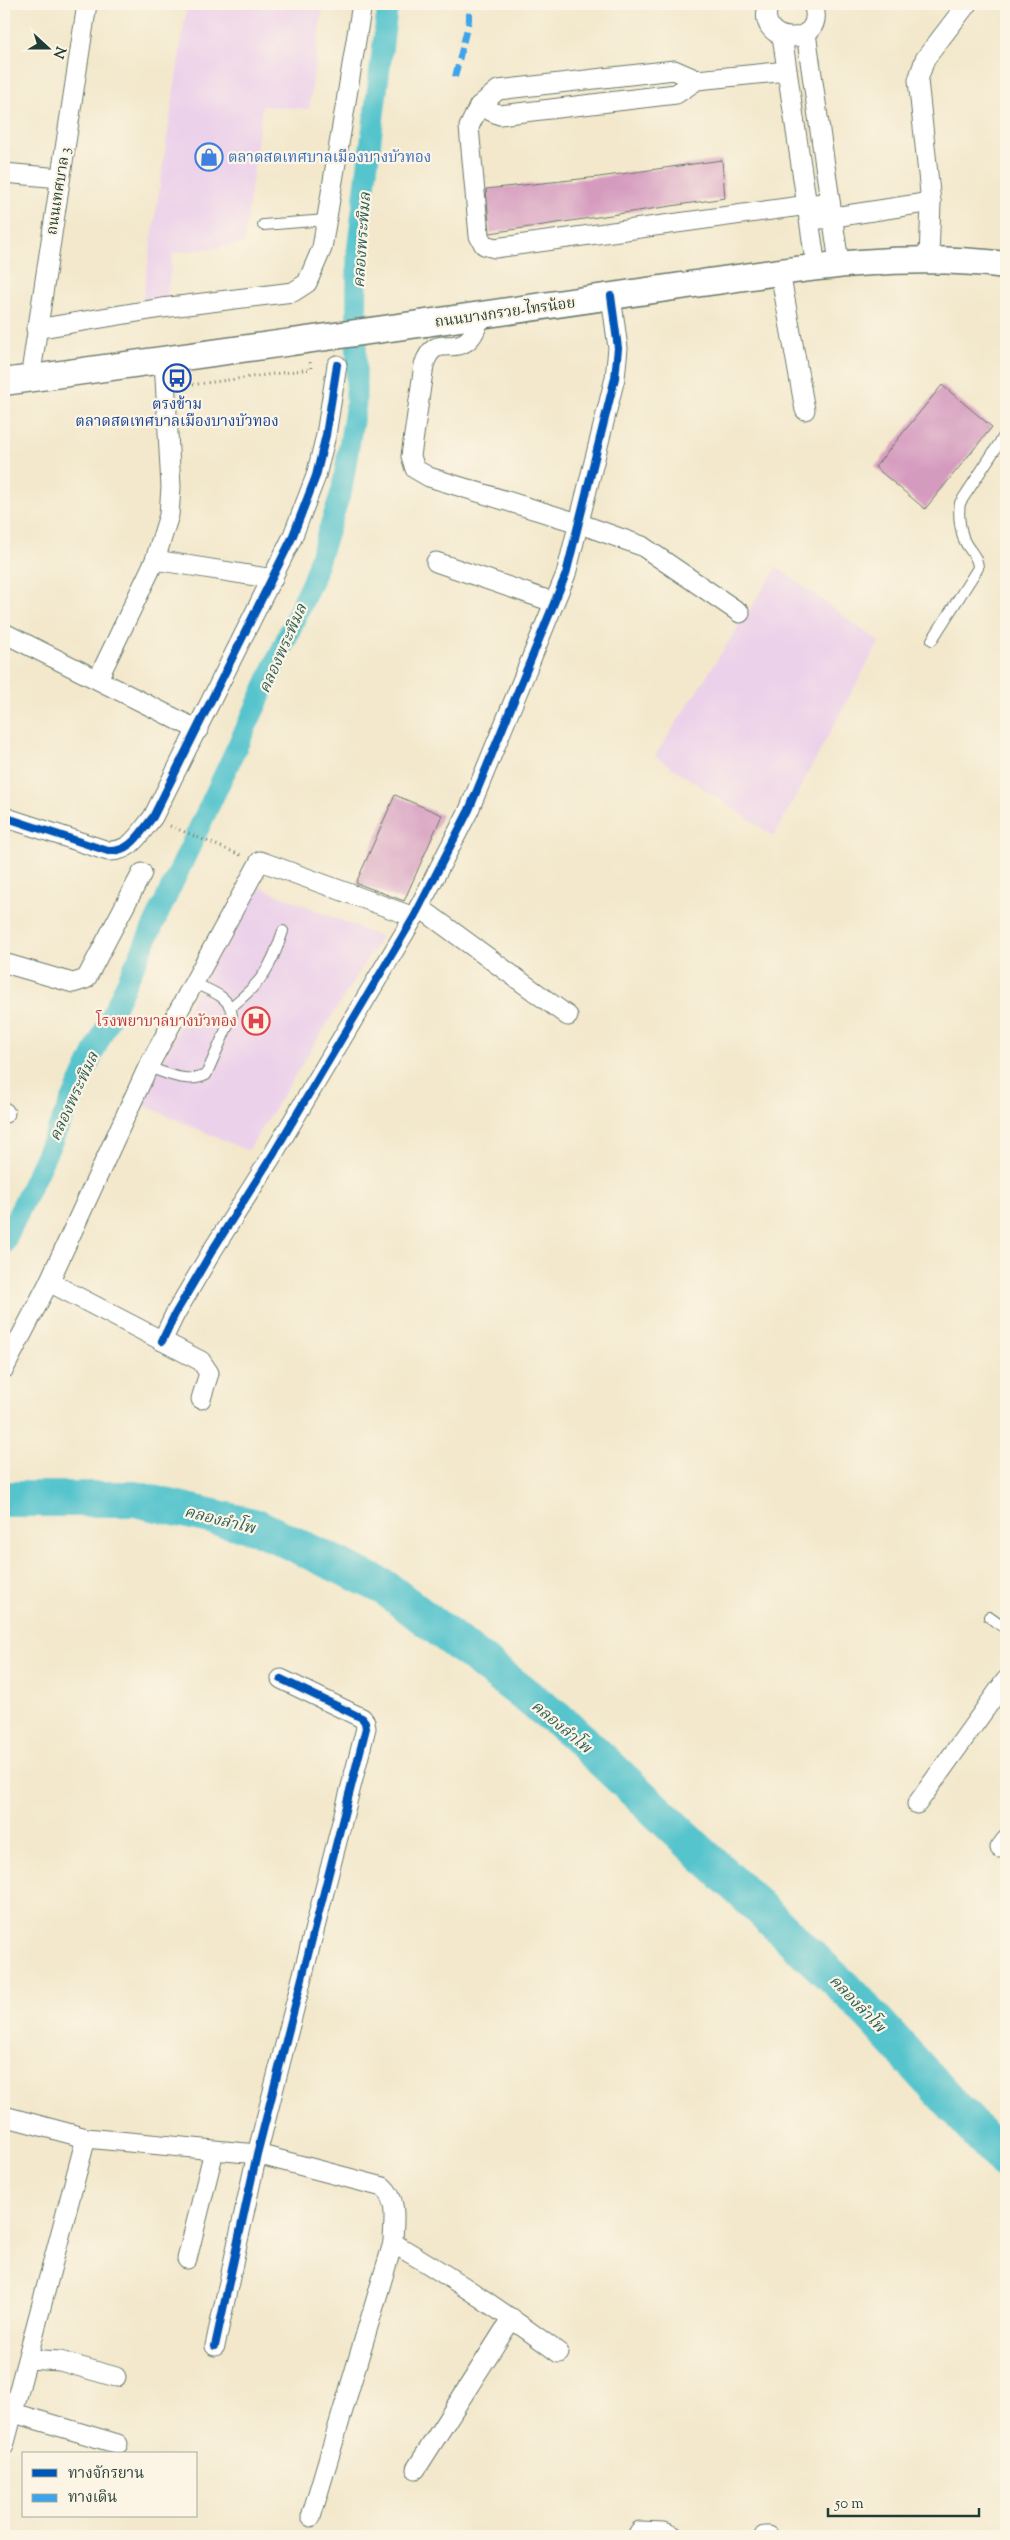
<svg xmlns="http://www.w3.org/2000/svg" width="1010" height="2540" font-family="'Sorts Mill Goudy','Noto Serif Thai',serif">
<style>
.built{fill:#ecd1ea}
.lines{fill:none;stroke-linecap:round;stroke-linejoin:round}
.canal{stroke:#57c4cd;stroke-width:21}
.river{stroke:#57c4cd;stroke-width:36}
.building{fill:#d59bbf}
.lane-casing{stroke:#697969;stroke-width:12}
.street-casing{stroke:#697969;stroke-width:21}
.secondary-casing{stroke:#697969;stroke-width:29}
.path{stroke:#697969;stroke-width:3;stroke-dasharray:1 4;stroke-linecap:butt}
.lane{stroke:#fff;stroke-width:10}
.street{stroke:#fff;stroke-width:19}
.secondary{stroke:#fff;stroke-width:26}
.secondary-bridge-casing{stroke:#697969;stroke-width:29;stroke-linecap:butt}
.secondary-bridge{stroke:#fff;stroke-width:26}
.quiet{stroke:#3da4eb;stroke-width:6;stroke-dasharray:12 6;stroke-linecap:butt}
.cycleway-casing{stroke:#fcf5e5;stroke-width:11}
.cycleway{stroke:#0057b8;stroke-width:8}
.labels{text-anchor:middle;stroke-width:4.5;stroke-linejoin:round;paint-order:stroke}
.shop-label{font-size:15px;fill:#366cbe;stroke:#fcf5e5;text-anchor:start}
.street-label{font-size:15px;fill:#1f3d34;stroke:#fcf5e5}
.transit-label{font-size:15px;fill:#164399;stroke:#fcf5e5}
.health-label{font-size:15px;fill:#be3a42;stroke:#fcf5e5;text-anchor:end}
.water-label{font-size:16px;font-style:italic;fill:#2d5f5a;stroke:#fcf5e5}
</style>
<rect width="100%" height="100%" fill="#fcf5e5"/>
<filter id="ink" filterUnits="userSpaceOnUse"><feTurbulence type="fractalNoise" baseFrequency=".02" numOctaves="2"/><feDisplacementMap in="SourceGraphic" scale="10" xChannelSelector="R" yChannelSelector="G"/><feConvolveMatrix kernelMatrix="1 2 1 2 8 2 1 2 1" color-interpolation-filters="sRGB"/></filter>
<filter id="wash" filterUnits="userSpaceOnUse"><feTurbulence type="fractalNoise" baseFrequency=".0096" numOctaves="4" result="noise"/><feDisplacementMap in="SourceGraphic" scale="20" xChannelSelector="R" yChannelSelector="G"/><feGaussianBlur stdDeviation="1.12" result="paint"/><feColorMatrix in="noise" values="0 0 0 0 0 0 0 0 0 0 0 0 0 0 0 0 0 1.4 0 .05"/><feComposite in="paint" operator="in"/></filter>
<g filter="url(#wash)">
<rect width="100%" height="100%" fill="#f3e8cc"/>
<g class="built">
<polygon points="187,4 323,4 309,109 262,106 244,244 173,253 166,302 142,304"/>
<polygon points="777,567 879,642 774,836 655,756"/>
<polygon points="250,883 381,937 248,1151 141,1104"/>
</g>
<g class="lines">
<polyline class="canal" points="4,1244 257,704 312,581 342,489 356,403 357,251 388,4"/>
<polyline class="river" points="4,1499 135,1499 258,1527 384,1587 566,1726 853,1996 1006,2163"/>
</g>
<g id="blocks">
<g class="building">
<polygon points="722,160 725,198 490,233 486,189 599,177"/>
<polygon points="942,385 992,427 925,509 875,467"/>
<polygon points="395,795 442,815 404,901 356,883"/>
</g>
</g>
</g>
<g filter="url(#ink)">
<use href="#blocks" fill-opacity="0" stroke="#697969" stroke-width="1"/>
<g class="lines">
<g class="lane-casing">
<g id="lane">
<polyline points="263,225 326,220"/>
<path d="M932 640 978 568C978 556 969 551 964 540 960 528 958 515 960 503L1006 433"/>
<path d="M231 1007C262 982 271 968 283 931"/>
<path d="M148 1067C166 1073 187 1084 206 1075L232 1016C231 996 210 991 194 983"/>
<polyline points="989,1617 1006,1629"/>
</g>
</g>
<g class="street-casing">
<g id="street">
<path d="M769 4C752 46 829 50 813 4"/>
<polyline points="806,33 839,263"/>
<polyline points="782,36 816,267"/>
<polyline points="697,80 674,70 498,90 479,106 469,127 479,236 484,245 495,248 830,202"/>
<polyline points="479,106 500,115 676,94 697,80 787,71"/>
<polyline points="4,173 60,178"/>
<polyline points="821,219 931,202"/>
<polyline points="929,258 931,202 918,80 925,59 967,4"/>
<polyline points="780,272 805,410"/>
<path d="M481 315C478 323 476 331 471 337 454 357 435 331 424 365L411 456 415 469 429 477 578 523 642 546 740 613"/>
<polyline points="36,329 162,308 293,292 307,283 322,248 362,4"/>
<polyline points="30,379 87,4"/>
<polyline points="155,560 273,579"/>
<polyline points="436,562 553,602"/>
<polyline points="4,633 198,730"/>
<polyline points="98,679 155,560 169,515 171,487 164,360"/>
<path d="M4 817 108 851C131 852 139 834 153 817L292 538 316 476 326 435 337 365"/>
<polyline points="419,907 568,1016"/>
<polyline points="4,963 73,983 86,979 142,873"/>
<polyline points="4,1112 5,1113"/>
<polyline points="49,1282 201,1361 209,1373 201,1399"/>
<polyline points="162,1341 175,1314 212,1251 272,1156 414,917 469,810 566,574 615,378 618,348 611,296"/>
<polyline points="4,1369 49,1282 148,1067 260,861 414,917"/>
<polyline points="917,1804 1006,1680"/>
<polyline points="1000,1848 1006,1840"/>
<path d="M4 2116 86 2138 257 2154 383 2187C399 2201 393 2224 393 2243L311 2517"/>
<path d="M393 2243C450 2276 505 2313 559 2353"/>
<polyline points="187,2259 214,2151"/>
<polyline points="215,2346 257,2154 366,1728 365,1722 362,1718 281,1679"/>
<polyline points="28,2359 60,2361 116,2377"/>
<polyline points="14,2413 118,2444"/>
<polyline points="4,2446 86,2138"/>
<polyline points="416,2469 512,2318"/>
<polyline points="637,2536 640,2531 664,2532 674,2536"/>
<polyline points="764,2536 769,2536"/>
</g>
</g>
<g class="secondary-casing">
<g id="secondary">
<path d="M426 323C518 310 610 297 702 283 806 268 901 252 1006 265"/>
<polyline points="4,382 292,342"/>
</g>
</g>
<g class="path">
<polyline points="183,386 311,369 310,362"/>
<polyline points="170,826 243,856"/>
</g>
<use href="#lane" class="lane"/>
<use href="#street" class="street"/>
<use href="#secondary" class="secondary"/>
<g class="secondary-bridge-casing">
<polyline id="secondary-bridge" points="292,342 426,323"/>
</g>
<use href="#secondary-bridge" class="secondary-bridge"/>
<polyline class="quiet" points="455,77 469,20 469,4"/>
<g class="cycleway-casing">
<g id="cycleway">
<path d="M4 817 108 851C131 852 139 834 153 817L292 538 316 476 326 435 337 365"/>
<polyline points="162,1341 175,1314 212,1251 272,1156 414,917 469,810 566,574 615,378 618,348 611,296"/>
<polyline points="215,2346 257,2154 366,1728 365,1722 362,1718 281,1679"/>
</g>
</g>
<use href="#cycleway" class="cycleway"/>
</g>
</g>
<defs>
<g id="shop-ring" transform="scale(1.4375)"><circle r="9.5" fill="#fcf5e5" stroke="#3f7fe0" stroke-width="1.5"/><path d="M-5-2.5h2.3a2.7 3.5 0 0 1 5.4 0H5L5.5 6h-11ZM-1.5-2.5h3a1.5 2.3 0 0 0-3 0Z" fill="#3f7fe0"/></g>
<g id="bus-ring" transform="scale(1.4375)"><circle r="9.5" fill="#fcf5e5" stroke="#1a4fb4" stroke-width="1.5"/><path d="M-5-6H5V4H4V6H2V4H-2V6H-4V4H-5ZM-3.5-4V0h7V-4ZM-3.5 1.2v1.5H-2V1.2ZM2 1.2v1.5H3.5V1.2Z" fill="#1a4fb4"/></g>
<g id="hospital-ring" transform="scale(1.4375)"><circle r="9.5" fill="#fcf5e5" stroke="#e0444e" stroke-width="1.5"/><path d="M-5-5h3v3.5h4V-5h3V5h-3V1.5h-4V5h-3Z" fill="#e0444e"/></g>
</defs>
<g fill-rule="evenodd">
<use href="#shop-ring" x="209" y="157"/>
<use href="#bus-ring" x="177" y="378"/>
<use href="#hospital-ring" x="256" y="1021"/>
</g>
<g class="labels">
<g class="shop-label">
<text x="228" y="162">ตลาดสดเทศบาลเมืองบางบัวทอง</text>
</g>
<g class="street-label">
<text transform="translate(58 191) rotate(-81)" y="5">ถนนเทศบาล 3</text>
<text transform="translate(505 312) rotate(-8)" y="5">ถนนบางกรวย-ไทรน้อย</text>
</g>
<g class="transit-label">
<text x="177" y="409">ตรงข้าม<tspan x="177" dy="17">ตลาดสดเทศบาลเมืองบางบัวทอง</tspan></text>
</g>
<g class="health-label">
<text x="237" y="1026">โรงพยาบาลบางบัวทอง</text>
</g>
<g class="water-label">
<text transform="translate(361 240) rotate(-86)" y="6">คลองพระพิมล</text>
<text transform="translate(282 648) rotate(-66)" y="6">คลองพระพิมล</text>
<text transform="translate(73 1096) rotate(-65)" y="6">คลองพระพิมล</text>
<text transform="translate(220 1519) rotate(14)" y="6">คลองลำโพ</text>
<text transform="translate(562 1726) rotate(40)" y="6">คลองลำโพ</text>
<text transform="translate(858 2003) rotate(46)" y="6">คลองลำโพ</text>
</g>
</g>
<rect width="1010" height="2540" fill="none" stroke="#fcf5e5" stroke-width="20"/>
<rect x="22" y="2452" width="175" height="65" fill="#fcf5e5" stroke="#a4ab9e"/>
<rect x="32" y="2469" width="25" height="8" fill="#0057b8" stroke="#a4ab9e"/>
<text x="68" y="2478" font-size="15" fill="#1f3d34">ทางจักรยาน</text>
<rect x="32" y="2494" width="25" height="8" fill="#3da4eb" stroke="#a4ab9e"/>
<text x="68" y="2502" font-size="15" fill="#1f3d34">ทางเดิน</text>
<g transform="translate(48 48) rotate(111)" stroke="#fcf5e5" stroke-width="4" paint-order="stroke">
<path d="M0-4L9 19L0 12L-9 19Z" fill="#1f3d34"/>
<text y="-8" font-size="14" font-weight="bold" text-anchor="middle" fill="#1f3d34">N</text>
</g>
<path d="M828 2508v8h151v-8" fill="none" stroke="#1f3d34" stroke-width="2.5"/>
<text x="835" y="2508" font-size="15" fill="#1f3d34" stroke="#fcf5e5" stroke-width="4" paint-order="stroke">50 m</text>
</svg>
